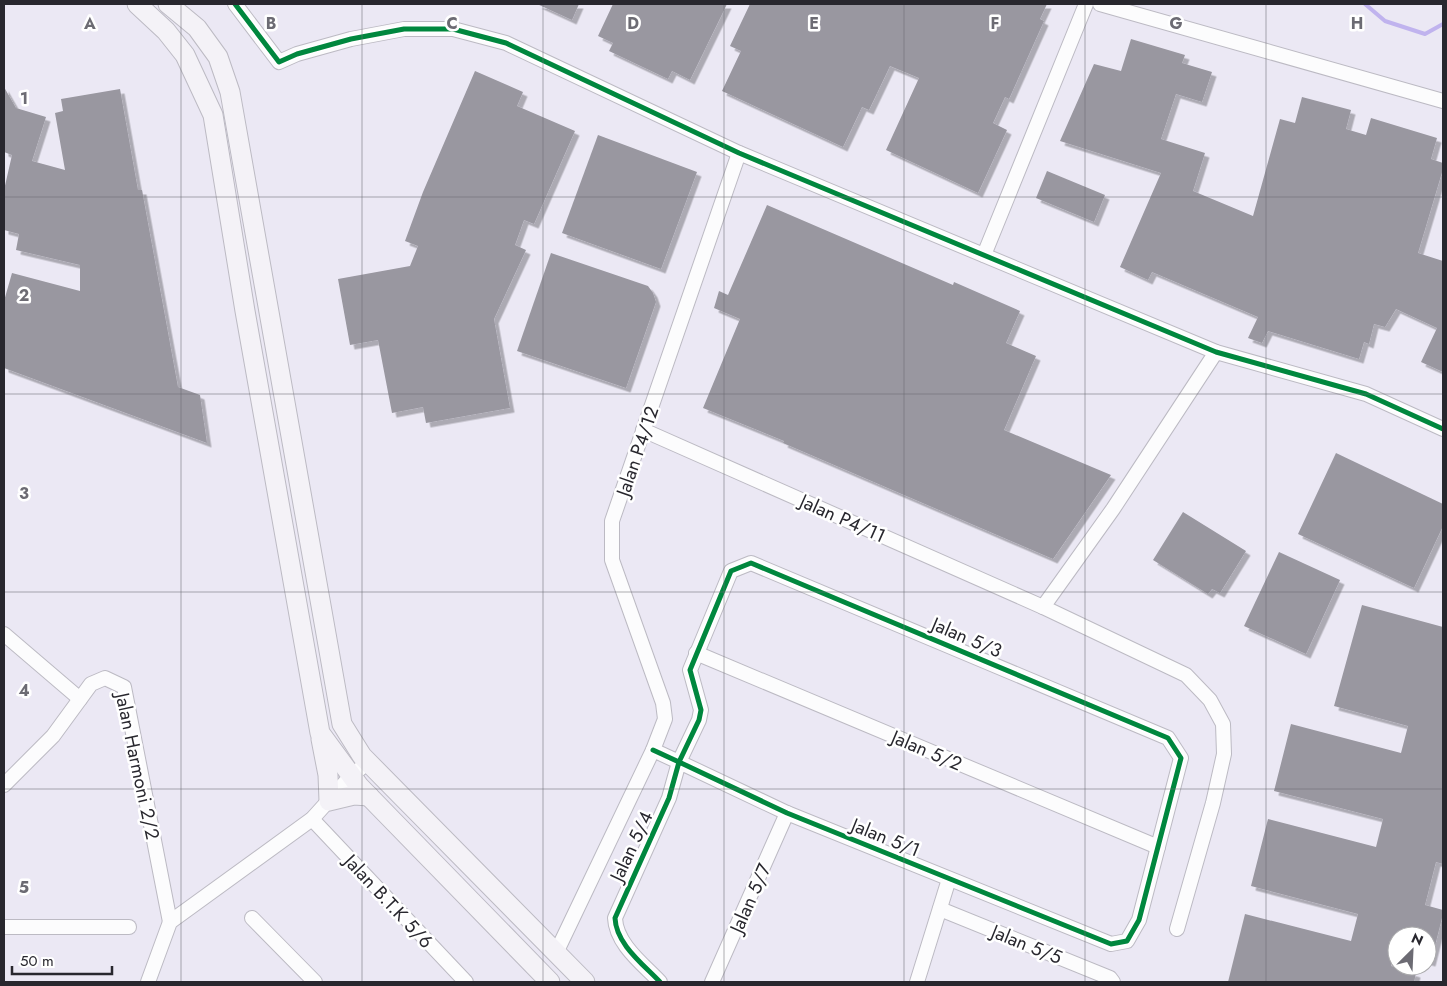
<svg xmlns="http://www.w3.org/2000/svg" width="1447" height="986" font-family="Jost,sans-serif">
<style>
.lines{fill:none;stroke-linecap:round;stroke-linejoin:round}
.stream{stroke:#c0b3ee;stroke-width:4}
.building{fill:#9997a0;filter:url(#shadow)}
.street-casing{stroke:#bcbac3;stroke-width:16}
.secondary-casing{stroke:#bcbac3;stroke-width:21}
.street{stroke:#fcfcfd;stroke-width:14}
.secondary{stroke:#f4f2f7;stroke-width:19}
.cycleway-casing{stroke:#fff;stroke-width:8}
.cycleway{stroke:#00873e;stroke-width:5}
.grid{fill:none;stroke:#6c6b73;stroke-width:1;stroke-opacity:0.55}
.labels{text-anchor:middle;stroke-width:5;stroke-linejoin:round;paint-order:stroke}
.street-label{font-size:19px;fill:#28272e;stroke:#fff}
.grid-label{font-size:16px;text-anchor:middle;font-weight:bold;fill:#6c6b73;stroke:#fff;stroke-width:5;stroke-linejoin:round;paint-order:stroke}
</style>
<defs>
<filter id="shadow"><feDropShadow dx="4.5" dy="4.5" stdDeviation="0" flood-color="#0004"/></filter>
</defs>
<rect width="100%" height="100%" fill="#ebe8f4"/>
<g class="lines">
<polyline class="stream" points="1365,4 1385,21 1425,34 1443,24"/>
</g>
<g class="building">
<polygon points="537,4 579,4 572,20"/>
<polygon points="613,4 727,4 690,80 672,71 668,79 609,51 613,43 598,36"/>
<polygon points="750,4 1047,4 1040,19 1044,21 1009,99 1005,97 993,123 1007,130 978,193 886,150 919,78 890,66 869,110 862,107 843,147 722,91 741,51 730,46"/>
<polygon points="1131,39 1185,55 1182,63 1212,72 1202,102 1176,94 1161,139 1205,153 1193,191 1253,216 1280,119 1295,123 1302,97 1351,110 1346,129 1366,135 1371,118 1437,138 1431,159 1443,163 1443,169 1418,253 1443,261 1443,372 1421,362 1437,328 1396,309 1385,327 1374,324 1369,344 1364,342 1359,359 1268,331 1262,343 1248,338 1258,317 1152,272 1148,280 1120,267 1161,173 1060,141 1094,64 1121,71"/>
<polygon points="475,71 523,92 517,106 575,131 534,224 524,220 515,245 526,250 494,319 510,408 426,423 423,407 392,413 378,340 350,345 338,279 410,266 418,246 405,241 423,192"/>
<polygon points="4,87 16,108 46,117 32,161 65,170 55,113 63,111 61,99 120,89 138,190 142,190 178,387 200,395 207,443 4,368 4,301 12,273 80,291 80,265 16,250 19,234 4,230 4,190 12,155 4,152"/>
<polygon points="598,135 697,172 661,269 562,233"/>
<polygon points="1047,171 1105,195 1094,222 1036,198"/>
<polygon points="767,205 953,285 954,282 1020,311 1006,343 1036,356 1004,430 1111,475 1053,559 783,443 784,441 703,408 740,319 714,308 719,291 728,295"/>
<polygon points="551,253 648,286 653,293 656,302 626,388 517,351"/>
<polygon points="1336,453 1443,504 1443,526 1414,588 1298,534"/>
<polygon points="1183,512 1246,551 1220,593 1212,589 1208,594 1153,560"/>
<polygon points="1279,552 1340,580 1306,654 1244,626"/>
<polygon points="1362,605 1443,627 1443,864 1436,862 1425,905 1443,910 1443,914 1431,962 1427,961 1427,936 1397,936 1391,966 1416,973 1414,982 1228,982 1245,914 1351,941 1358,914 1251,886 1268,819 1376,847 1383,819 1274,791 1291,724 1401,753 1408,726 1334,706"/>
</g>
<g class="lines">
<g class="street-casing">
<g id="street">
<polyline points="235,4 279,62 297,54 351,39 404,29 453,29 506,43 739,153 1216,352 1366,394 1443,429"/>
<polyline points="1100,4 1443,101"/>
<polyline points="984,255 1086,4"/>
<polyline points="643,430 1043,607 1186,675 1210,700 1223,724 1224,754 1213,803 1177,929"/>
<polyline points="1043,607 1113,509 1216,352"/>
<polyline points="4,634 80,699"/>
<polyline points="696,653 1158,847"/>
<path d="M653 750 679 762 787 813 1111 944 1127 941 1139 920 1181 758 1168 738 751 563 731 571 690 670 701 710 699 720 679 762 669 798 615 918C616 944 643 964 660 982"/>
<polyline points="4,785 53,736 91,684 105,678 124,687 170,922"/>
<polyline points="312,819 466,982"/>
<polyline points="940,909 1110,978 1113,982"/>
<polyline points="252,918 315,982"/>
<polyline points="4,927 129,927"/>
<polyline points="556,953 653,750 665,719 663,703 612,560 612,521 739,153"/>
<polyline points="148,982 170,922 312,819 350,777 368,762"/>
<polyline points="712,982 787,813"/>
<polyline points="917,982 949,879"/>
</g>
</g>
<g class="secondary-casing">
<g id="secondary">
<polyline points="137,4 166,31 185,55 213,115 245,311 320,733 359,786 550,982"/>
<polyline points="168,4 197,28 218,57 230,92 342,724 362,756 585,982"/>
<polyline points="321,739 328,775 329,801 354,795 369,796"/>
</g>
</g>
<use href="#street" class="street"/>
<use href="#secondary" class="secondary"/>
<g class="cycleway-casing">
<g id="cycleway">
<polyline points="235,4 279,62 297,54 351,39 404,29 453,29 506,43 739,153 1216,352 1366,394 1443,429"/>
<path d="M653 750 679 762 787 813 1111 944 1127 941 1139 920 1181 758 1168 738 751 563 731 571 690 670 701 710 699 720 679 762 669 798 615 918C616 944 643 964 660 982"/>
</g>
</g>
<use href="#cycleway" class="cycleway"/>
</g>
<path class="grid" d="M181 4V982M362 4V982M543 4V982M724 4V982M904 4V982M1085 4V982M1266 4V982M4 197H1443M4 394H1443M4 592H1443M4 789H1443"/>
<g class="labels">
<g class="street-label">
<text transform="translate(637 451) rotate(-71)" y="7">Jalan P4/12</text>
<text transform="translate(843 518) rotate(24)" y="7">Jalan P4/11</text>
<text transform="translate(967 637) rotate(23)" y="7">Jalan 5/3</text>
<text transform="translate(927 750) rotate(23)" y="7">Jalan 5/2</text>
<text transform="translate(138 766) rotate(78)" y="7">Jalan Harmoni 2/2</text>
<text transform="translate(886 837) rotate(22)" y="7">Jalan 5/1</text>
<text transform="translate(631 846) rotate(-65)" y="7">Jalan 5/4</text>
<text transform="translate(750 898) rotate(-66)" y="7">Jalan 5/7</text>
<text transform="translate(389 901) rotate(47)" y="7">Jalan B.T.K 5/6</text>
<text transform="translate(1027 944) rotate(22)" y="7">Jalan 5/5</text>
</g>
</g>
<g class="grid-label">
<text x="90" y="29">A</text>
<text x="271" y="29">B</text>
<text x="452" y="29">C</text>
<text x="633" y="29">D</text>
<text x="814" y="29">E</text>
<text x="995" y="29">F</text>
<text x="1176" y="29">G</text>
<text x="1357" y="29">H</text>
<text x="24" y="104">1</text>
<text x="24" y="301">2</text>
<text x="24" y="499">3</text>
<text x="24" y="696">4</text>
<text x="24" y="893">5</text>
</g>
<rect width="1447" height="986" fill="none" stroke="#28272e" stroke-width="10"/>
<g transform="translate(1412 951) rotate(24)"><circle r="24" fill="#ffffff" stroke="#a9a9ab"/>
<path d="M0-4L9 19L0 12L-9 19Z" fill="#6c6b73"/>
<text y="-8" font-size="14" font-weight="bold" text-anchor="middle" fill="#28272e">N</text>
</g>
<path d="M12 966v8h100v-8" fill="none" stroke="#28272e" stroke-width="2.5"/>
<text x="20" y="966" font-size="15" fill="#28272e" stroke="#ffffff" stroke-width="4" paint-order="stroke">50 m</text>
</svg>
